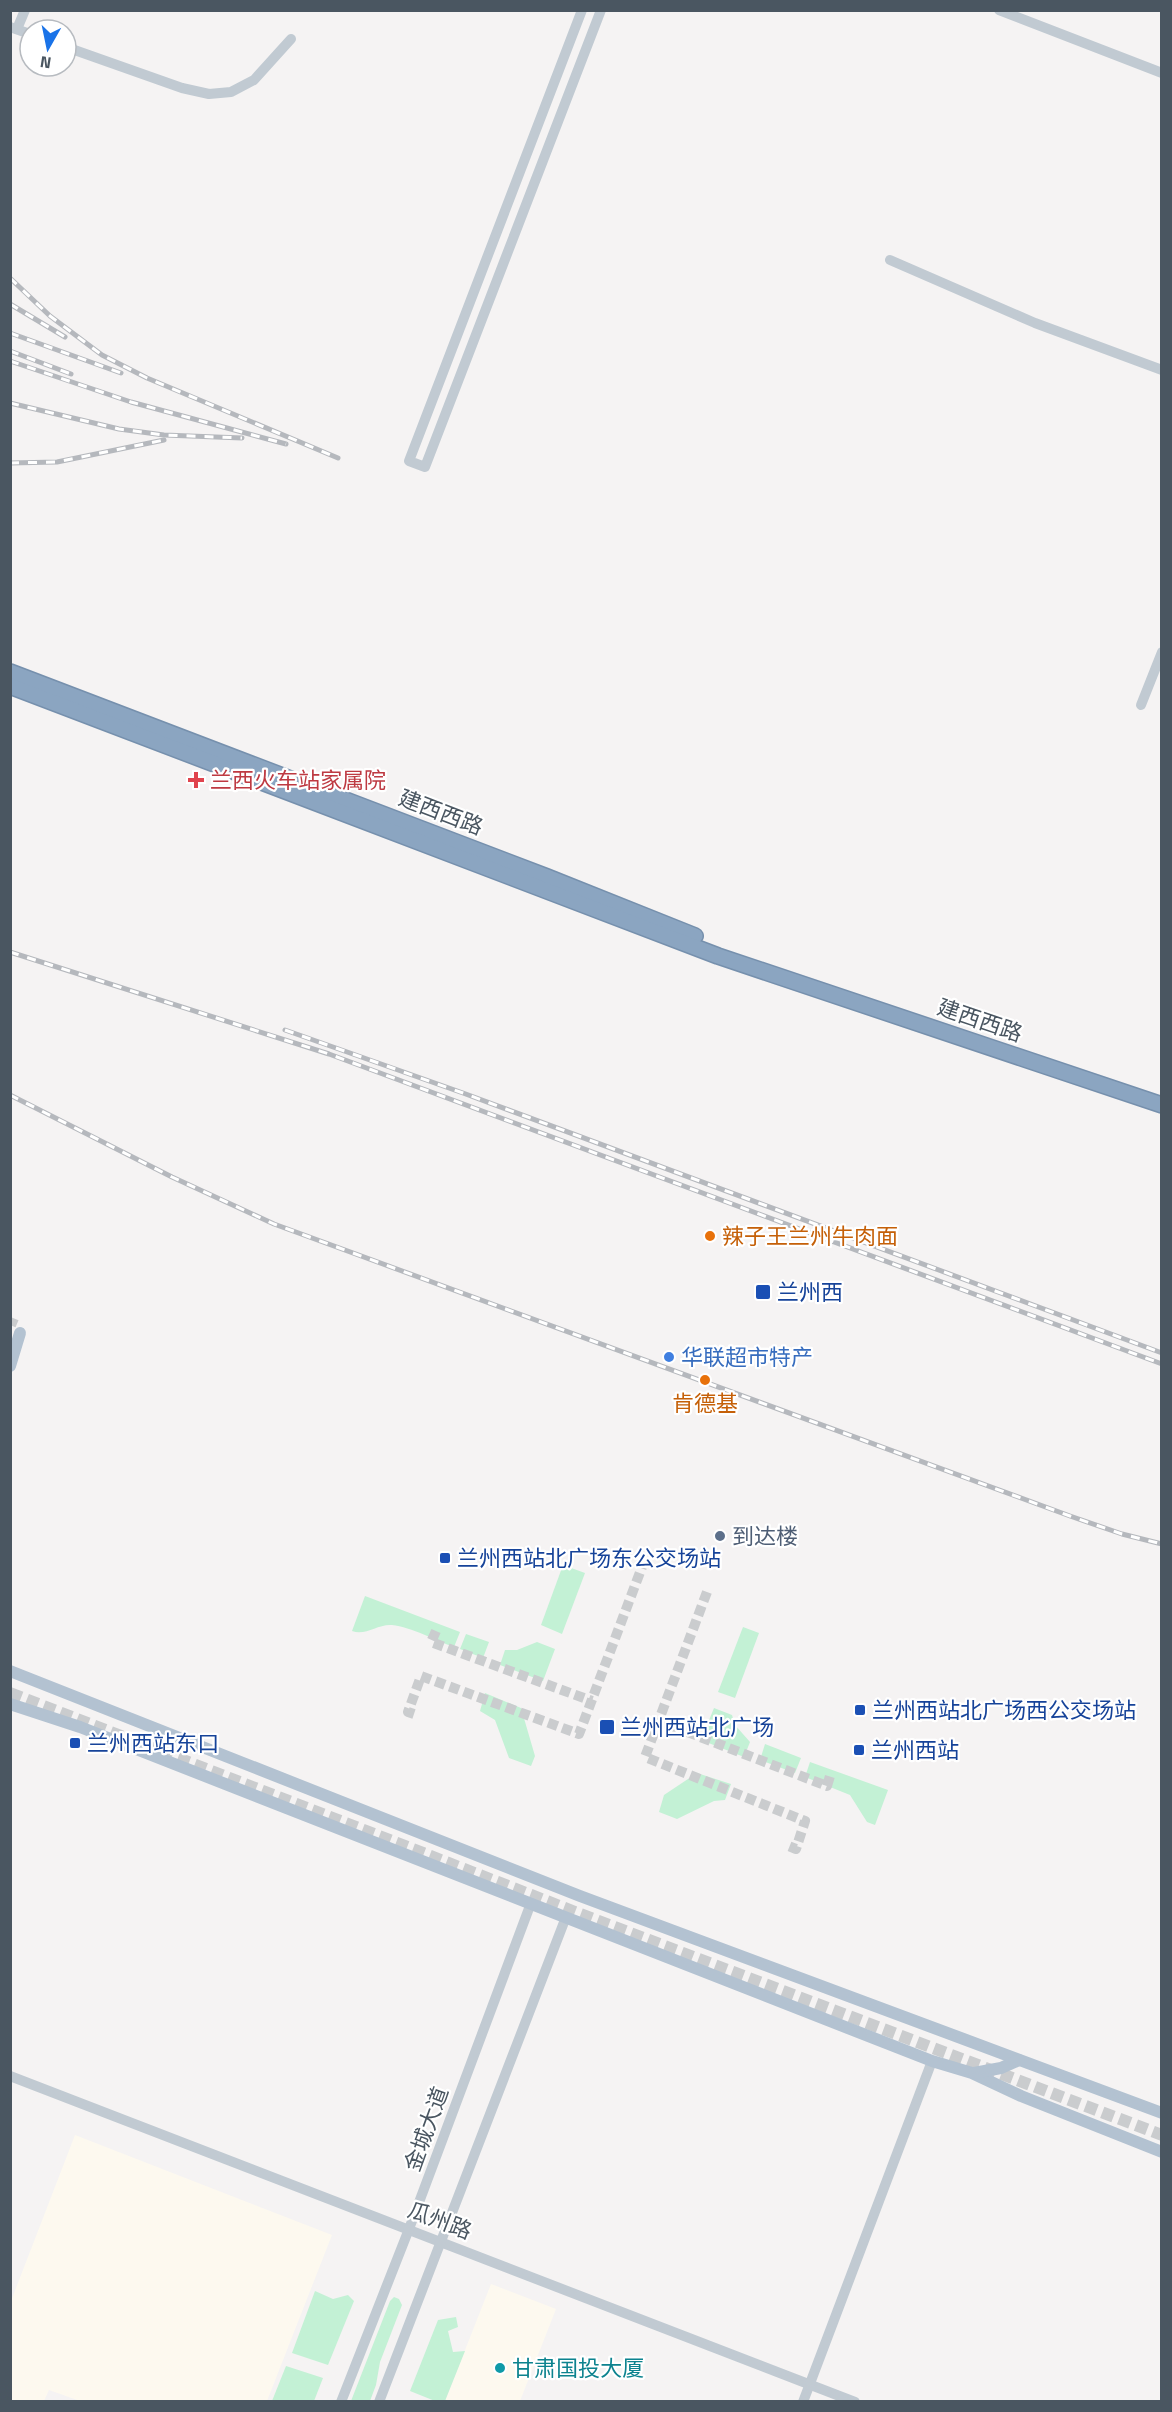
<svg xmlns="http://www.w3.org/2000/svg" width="1172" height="2412" font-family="'Titillium Web','Noto Sans SC',sans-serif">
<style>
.commercial{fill:#fdf9ef}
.green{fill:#c3f1d5}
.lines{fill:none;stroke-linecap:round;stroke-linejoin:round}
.minor-tunnel{stroke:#caccce;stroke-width:10;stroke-dasharray:10 5;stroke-linecap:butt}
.major-tunnel{stroke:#caccce;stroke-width:12;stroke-dasharray:12 6;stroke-linecap:butt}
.highway-casing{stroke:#7690ad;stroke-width:18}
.minor{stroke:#c1cad2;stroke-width:10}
.major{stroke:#b3c2d1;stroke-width:12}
.highway{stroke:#8ba5c1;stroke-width:15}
.rail-casing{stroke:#b5b8bd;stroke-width:5}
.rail{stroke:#fff;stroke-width:3;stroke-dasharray:9;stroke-linecap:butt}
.health-dot{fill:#e0444e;stroke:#fff;stroke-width:2}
.food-dot{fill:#e8710a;stroke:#fff;stroke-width:2}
.transit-dot{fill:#1a4fb4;stroke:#fff;stroke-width:2}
.shop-dot{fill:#3f7fe0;stroke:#fff;stroke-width:2}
.service-dot{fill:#5c6f8a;stroke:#fff;stroke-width:2}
.culture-dot{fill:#0f9aa8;stroke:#fff;stroke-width:2}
.labels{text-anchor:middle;stroke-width:4.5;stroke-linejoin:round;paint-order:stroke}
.health-label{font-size:22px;fill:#be3a42;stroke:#fff;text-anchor:start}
.street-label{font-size:22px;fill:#4a5661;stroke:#fff}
.food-label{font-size:22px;fill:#c56008;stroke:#fff;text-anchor:start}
.transit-label{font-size:22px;fill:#164399;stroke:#fff;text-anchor:start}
.shop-label{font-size:22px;fill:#366cbe;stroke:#fff;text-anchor:start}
.service-label{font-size:22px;fill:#4e5e75;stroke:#fff;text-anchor:start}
.culture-label{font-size:22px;fill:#0d838f;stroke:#fff;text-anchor:start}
</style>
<rect width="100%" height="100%" fill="#f5f3f3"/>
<g class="commercial">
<polygon points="75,2135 332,2235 267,2401 80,2401 49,2390 44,2401 11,2401 11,2301"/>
<polygon points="491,2284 556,2309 520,2401 445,2401"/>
</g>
<g class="green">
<polygon points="563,1565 585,1573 562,1634 541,1625"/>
<path d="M365 1596 460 1632 454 1647C437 1641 411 1627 392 1625 377 1624 366 1636 352 1631Z"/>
<polygon points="743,1627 759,1633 735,1698 718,1692"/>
<polygon points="466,1634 489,1642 483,1658 460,1649"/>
<polygon points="537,1642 555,1649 543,1681 500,1665 505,1650 517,1650"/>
<polygon points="485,1693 521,1708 535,1756 531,1766 509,1758 495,1720 480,1711"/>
<polygon points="714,1708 732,1715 735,1725 750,1742 744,1757 701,1740"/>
<polygon points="765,1744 801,1758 795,1773 760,1760"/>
<polygon points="810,1762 888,1790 875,1825 867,1822 850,1795 805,1777"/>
<polygon points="697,1773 731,1784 725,1800 714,1801 677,1819 659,1812 664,1795"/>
<polygon points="315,2291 333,2299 348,2295 354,2301 328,2365 292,2353"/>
<polygon points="394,2297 399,2299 402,2305 380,2362 376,2385 370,2401 351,2401 390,2301"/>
<polygon points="456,2317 458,2327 448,2331 453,2352 465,2351 445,2401 435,2401 410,2391 438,2320"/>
<polygon points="286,2366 323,2378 314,2401 272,2401"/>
</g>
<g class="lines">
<g class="minor-tunnel">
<polyline points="707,1592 645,1757 805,1821 796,1849 786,1845"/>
<polyline points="436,1631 431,1642 592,1701"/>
<polyline points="414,1714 408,1712 421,1676 579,1734 642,1567"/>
<polyline points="659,1721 827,1786 830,1776"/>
</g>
<g class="major-tunnel">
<polyline points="10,1325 13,1318"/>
<polyline points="10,1693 575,1912 1162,2135"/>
</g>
<g class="highway-casing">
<g id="highway">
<polyline points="10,672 547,877 695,936"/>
<polyline points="10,686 718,956 1162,1105"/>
</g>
</g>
<g class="minor">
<polyline points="582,10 409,461 425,467 601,10"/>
<polyline points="999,10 1162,73"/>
<polyline points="10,27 30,34"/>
<polyline points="17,29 25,10"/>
<polyline points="66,47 182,88 209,94 231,92 254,80 291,39"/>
<polyline points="890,260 1035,323 1162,370"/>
<polyline points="1141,705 1162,652"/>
<polyline points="10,2076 855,2402"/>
<polyline points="341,2402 409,2229 531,1903"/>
<polyline points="379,2402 566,1917"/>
<polyline points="803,2402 932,2061"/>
</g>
<g class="major">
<polyline points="10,1366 20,1333"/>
<polyline points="10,1671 580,1896 1162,2113"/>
<polyline points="10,1704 80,1727 932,2061 972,2073 1021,2096 1162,2152"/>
<polyline points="974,2073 1001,2068 1019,2060"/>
</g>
<use href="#highway" class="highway"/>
<g class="rail-casing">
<g id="rail">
<polyline points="10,278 50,316 102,355 147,378 338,458"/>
<polyline points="10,304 65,337"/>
<polyline points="10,333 121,373"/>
<polyline points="10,351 71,374"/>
<polyline points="10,361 131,402 286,444"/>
<polyline points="10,403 119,429 164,435 242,438"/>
<polyline points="10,463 57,462 164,440"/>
<polyline points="10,952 329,1054 1162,1364"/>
<polyline points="285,1030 463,1093 1162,1353"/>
<polyline points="10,1095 172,1177 274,1224 1070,1516 1122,1534 1162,1544"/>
</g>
</g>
<use href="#rail" class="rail"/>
</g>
<path class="health-dot" d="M193 771h6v6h6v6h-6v6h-6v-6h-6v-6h6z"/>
<g class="food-dot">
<circle cx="710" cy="1236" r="6"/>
<circle cx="705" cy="1380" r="6"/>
</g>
<g class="transit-dot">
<rect x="755" y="1284" width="16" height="16" rx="3"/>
<rect x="439" y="1552" width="12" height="12" rx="3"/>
<rect x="854" y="1704" width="12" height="12" rx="3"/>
<rect x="599" y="1719" width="16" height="16" rx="3"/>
<rect x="69" y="1737" width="12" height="12" rx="3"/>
<rect x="853" y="1744" width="12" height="12" rx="3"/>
</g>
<circle class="shop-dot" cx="669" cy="1357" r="6"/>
<circle class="service-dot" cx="720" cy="1536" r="6"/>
<circle class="culture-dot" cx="500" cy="2368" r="6"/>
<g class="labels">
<g class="health-label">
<text x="210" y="788">兰西火车站家属院</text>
</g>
<g class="street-label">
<text transform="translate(441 812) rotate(21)" y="8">建西西路</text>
<text transform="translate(980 1020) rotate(19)" y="8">建西西路</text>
<text transform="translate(426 2129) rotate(-70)" y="8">金城大道</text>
<text transform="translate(440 2220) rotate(21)" y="8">瓜州路</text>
</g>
<g class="food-label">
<text x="722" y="1244">辣子王兰州牛肉面</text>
<text x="705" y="1411" text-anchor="middle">肯德基</text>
</g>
<g class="transit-label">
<text x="777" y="1300">兰州西</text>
<text x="457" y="1566">兰州西站北广场东公交场站</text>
<text x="872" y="1718">兰州西站北广场西公交场站</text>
<text x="620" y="1735">兰州西站北广场</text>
<text x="87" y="1751">兰州西站东口</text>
<text x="871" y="1758">兰州西站</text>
</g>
<g class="shop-label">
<text x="681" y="1365">华联超市特产</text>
</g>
<g class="service-label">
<text x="732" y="1544">到达楼</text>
</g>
<g class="culture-label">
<text x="512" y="2376">甘肃国投大厦</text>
</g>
</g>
<rect width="1172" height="2412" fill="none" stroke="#4a5661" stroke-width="24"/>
<g transform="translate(48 48) rotate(189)"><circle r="28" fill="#ffffff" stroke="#b7bbc0" stroke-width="1.5"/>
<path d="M0-4.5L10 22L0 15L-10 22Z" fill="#1a73e8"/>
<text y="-9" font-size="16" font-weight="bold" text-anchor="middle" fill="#4a5661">N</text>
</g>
</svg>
